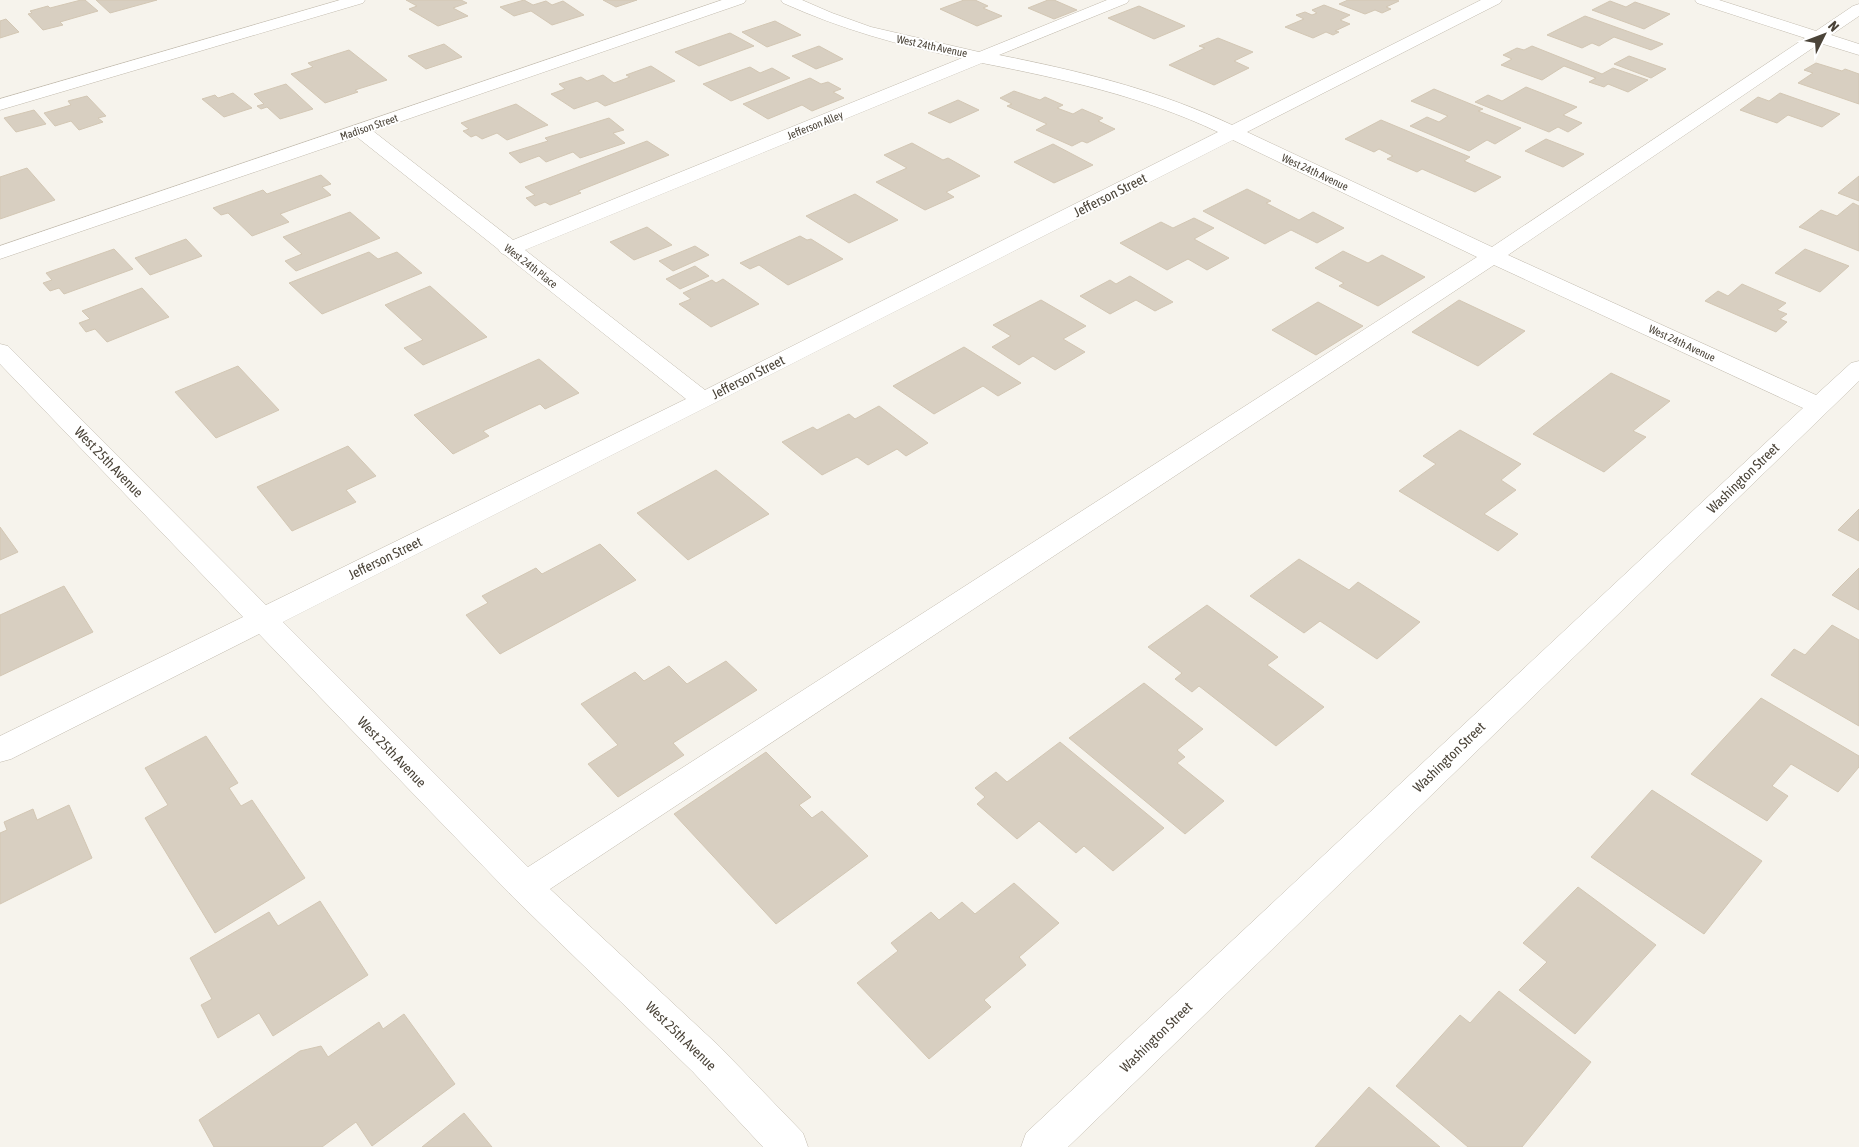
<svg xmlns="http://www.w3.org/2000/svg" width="1859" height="1147" viewBox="0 0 1859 1147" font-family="'Asap Condensed',sans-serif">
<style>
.building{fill:#d8cfc1;stroke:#d3c7b4}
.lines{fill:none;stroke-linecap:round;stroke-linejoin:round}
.minor-casing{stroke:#c2bbae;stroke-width:1}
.minor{fill:#fff;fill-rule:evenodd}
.labels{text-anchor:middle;stroke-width:4;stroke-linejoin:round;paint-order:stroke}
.far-street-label{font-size:11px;fill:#4b4439;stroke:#fff}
.street-label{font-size:14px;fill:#4b4439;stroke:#fff}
</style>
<rect width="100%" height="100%" fill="#f6f3ec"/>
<!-- building -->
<path class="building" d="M81,0H85L98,11L60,22L63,25L43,30L28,14L32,13L30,11L48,6L50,8Z
M96,0H157L110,13Z
M406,0H461L467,3L453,8L468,16L438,26L409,9L417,6Z
M524,0L533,5L546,1L552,5L563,1L584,15L552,25L531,11L514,16L500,7Z
M603,0H637L616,7Z
M964,0H975L988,6L983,8L1002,16L977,26L940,9Z
M1048,0H1054L1077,10L1054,19L1028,8Z
M1348,0H1397L1399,1L1386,7L1391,9L1382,13L1375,10L1365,14L1339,4Z
M1610,1L1626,7L1635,2L1670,14L1644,29L1592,10Z
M1324,5L1350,15L1340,20L1350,24L1335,31L1339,32L1333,35L1326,32L1313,38L1285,27L1304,19L1296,15L1305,12L1312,15L1317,13L1312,10Z
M1139,6L1185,26L1154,39L1108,18Z
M1585,16L1663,44L1651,50L1614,37L1599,46L1592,43L1582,48L1547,35Z
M6,19L19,32L0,38V21Z
M775,21L801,35L767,47L742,32Z
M730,33L754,46L699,66L675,52Z
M1218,38L1253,52L1234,61L1249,68L1214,85L1169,65L1205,48L1199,46Z
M444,44L462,57L426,69L408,56Z
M819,46L843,59L816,69L792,56Z
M1532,46L1602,74L1613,68L1648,80L1628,92L1608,84L1604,87L1589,82L1596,78L1564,66L1542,80L1501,65L1512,59L1503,55L1517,48L1524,50Z
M349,50L387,80L355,90L358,92L325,103L291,74L313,67L308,63Z
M1629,56L1666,69L1651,78L1614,64Z
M1816,63L1842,71L1845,69L1859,74V104L1798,83L1813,73L1804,70Z
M651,66L675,81L605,106L597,101L574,109L551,94L565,89L559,84L581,77L587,81L603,75L614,83L630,77L626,75Z
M750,67L760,73L772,68L790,78L731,101L703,84Z
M810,78L821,84L828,82L841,89L833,92L844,98L812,111L802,105L768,119L743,104Z
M286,84L313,109L280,119L267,107L261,109L257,106L264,104L254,94Z
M1526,87L1577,107L1563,115L1582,123L1568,132L1558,127L1549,132L1475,102L1488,95L1502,101Z
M1434,89L1483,109L1478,111L1521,128L1495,144L1487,140L1469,151L1410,126L1427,117L1439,122L1448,116L1411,101Z
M1014,91L1040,100L1045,97L1063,105L1057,108L1073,114L1082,109L1103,118L1098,121L1115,129L1087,143L1082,141L1072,146L1036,130L1047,124L1007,106L1012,104L1000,98Z
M233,93L252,108L224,117L202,99L215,95L218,98Z
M1780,93L1840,114L1822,127L1788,115L1777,123L1740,110L1758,97L1769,101Z
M87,96L106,116L98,118L103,122L79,130L71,121L55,126L44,113L71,105L68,101Z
M958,100L979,110L950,123L928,113Z
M516,104L548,125L507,140L497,133L482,139L476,135L471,137L463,131L469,129L461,123Z
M34,110L46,124L16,132L4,118Z
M609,118L624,130L613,133L625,143L580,158L573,152L546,162L539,156L520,163L509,153L548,141L545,138Z
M1381,120L1470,157L1464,161L1501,177L1475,192L1422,169L1417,172L1387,159L1393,156L1379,149L1374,152L1345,139Z
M1546,139L1584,154L1563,167L1525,151Z
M647,141L669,155L578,191L581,193L550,205L545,202L535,206L526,198L535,195L525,187Z
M912,143L943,160L948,158L980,176L946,192L954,197L925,210L876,182L907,168L884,155Z
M1053,144L1093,165L1054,183L1014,162Z
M27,168L55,200L0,219V177Z
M321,175L331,184L322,187L331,195L280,214L289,222L252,236L228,213L221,215L213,208L263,190L267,194Z
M1859,176V201L1838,193Z
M1247,189L1271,201L1266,203L1299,220L1313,212L1344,228L1317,243L1291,230L1265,244L1203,211Z
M855,194L898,220L849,243L806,216Z
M1853,203L1859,206V251L1799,227L1821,210L1837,216Z
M350,212L380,238L296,271L285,261L302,254L283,237Z
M1194,218L1214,228L1194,239L1229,258L1207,270L1188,259L1167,270L1120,243L1161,222L1173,228Z
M647,227L672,245L634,260L610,242Z
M800,236L807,240L811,239L843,259L788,285L759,265L750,269L740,263Z
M186,239L202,256L150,275L135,258Z
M695,246L709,255L673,271L659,261Z
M114,249L133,269L64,294L59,288L50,291L43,283L52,280L46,273Z
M1805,249L1849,266L1820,292L1775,273Z
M1343,251L1368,263L1382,255L1425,277L1378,306L1339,286L1344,283L1315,268Z
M369,252L378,259L397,252L422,273L322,314L289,283Z
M695,266L709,276L680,289L666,279Z
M1130,276L1173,302L1155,311L1136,300L1110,314L1080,296L1110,280L1116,284Z
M723,279L759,304L711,327L679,304L691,299L683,293L712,280L716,283Z
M1742,284L1786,303L1777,310L1787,314L1780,319L1787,322L1776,332L1705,301L1718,291L1728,296Z
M430,286L487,337L423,365L404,348L423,340L385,305Z
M142,288L169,317L107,342L95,329L86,332L79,323L90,319L82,311Z
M1041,300L1086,326L1063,339L1085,352L1055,370L1033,356L1019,365L992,347L1011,336L993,325Z
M1459,300L1525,331L1478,366L1412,332Z
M1318,302L1363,326L1316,355L1272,330Z
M964,347L1021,383L998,396L983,386L934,414L893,386Z
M539,359L579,393L545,409L540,404L483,431L489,436L453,454L414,415Z
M238,366L279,410L216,438L175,392Z
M1611,373L1670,401L1633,431L1646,437L1604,472L1533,434Z
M879,406L928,443L906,456L897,449L868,465L857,457L822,475L782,442L813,427L817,430L849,414L855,419Z
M1460,430L1521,464L1501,480L1516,490L1484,514L1518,534L1498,551L1399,491L1436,464L1423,456Z
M348,446L376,476L346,490L356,502L292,531L257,487Z
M716,470L769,514L688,560L637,513Z
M1859,509V541L1838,530Z
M0,527L18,552L0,560Z
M600,544L636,580L500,654L466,615L488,603L482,596L536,568L542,574Z
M1299,559L1349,590L1358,582L1420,622L1377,659L1320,621L1304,633L1250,596Z
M1859,568V610L1832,595Z
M64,586L93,632L0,676V615Z
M1207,605L1278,657L1267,665L1324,707L1276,746L1199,686L1192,692L1175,679L1182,673L1148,647Z
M1832,625L1859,640V726L1771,675L1794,649L1805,655Z
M726,661L757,690L673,743L684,755L618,797L588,764L618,745L581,704L635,672L644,681L669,666L687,684Z
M1144,683L1203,729L1177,750L1185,757L1177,763L1224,801L1185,834L1069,738Z
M1761,698L1859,756V767L1838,792L1791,764L1772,786L1788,796L1767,821L1691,774Z
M206,736L238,783L229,788L241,806L252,800L305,878L215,933L145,818L168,805L145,768Z
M1060,742L1164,828L1113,871L1084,846L1076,853L1039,821L1017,839L977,804L985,797L975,788L996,772L1007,782Z
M766,752L811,797L799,805L812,818L822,811L868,856L776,924L674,814Z
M1652,790L1762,861L1704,934L1591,857Z
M69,805L92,858L0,904V833L7,830L4,822L33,809L37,820Z
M1014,883L1059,923L1019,957L1026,965L984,1000L991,1007L929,1059L857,983L898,951L891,943L931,912L939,920L962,902L975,914Z
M1578,887L1656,945L1575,1034L1519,990L1547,962L1523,943Z
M320,901L368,975L273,1036L259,1013L218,1038L201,1005L212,999L190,958L269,912L278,926Z
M1499,991L1591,1062L1522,1147H1468L1396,1086L1460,1015L1470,1023Z
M404,1014L455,1084L372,1146L356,1122L322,1147H214L199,1120L300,1051L321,1046L328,1057L379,1022L383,1029Z
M1369,1087L1440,1147H1315Z
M464,1113L492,1147H422Z"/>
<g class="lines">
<defs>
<path id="minor" d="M340,0H365L363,3L0,110V99Z
M722,0H746L744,3L373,131L513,240L962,58C900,46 841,29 783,3L781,0H802L832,13L871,27L979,52L1107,0H1129L1127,3L999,55C1080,71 1158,90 1232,125L1481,0H1502L1500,3L1247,132L1492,247L1805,38L1697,3L1695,0H1719L1816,31L1853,6L1859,4V16L1831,35L1859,44V55L1820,43L1508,255L1816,395L1851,363L1859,361V381L1068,1147H1021L1026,1133L1803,408L1494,265L550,889L719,1046L803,1133L808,1147H763L693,1072L513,897L259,634L11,759L0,762V736L243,617L0,364V344L8,346L266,605L686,399L505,255L501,253L498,249L357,137L0,259V246ZM982,63C1063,79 1142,96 1218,132L705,390L525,250ZM1233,140L1477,257L528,867L283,622Z"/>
</defs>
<!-- minor casing -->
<use href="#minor" class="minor-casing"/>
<!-- minor -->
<use href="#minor" class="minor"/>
</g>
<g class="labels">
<!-- far-street labels -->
<g class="far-street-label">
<text transform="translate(932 46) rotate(12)" y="4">West 24th Avenue</text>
<text transform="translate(815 125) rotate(-22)" y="4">Jefferson Alley</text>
<text transform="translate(369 127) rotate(-19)" y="4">Madison Street</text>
<text transform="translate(1315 172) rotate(25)" y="4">West 24th Avenue</text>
<text transform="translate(531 266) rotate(38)" y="4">West 24th Place</text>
<text transform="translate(1682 343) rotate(25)" y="4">West 24th Avenue</text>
</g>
<!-- street labels -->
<g class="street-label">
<text transform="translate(1110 195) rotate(-27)" y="5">Jefferson Street</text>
<text transform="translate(748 377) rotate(-27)" y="5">Jefferson Street</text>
<text transform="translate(109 462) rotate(46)" y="5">West 25th Avenue</text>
<text transform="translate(1743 478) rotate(-44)" y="5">Washington Street</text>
<text transform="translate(385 558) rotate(-26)" y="5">Jefferson Street</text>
<text transform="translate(392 752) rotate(46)" y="5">West 25th Avenue</text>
<text transform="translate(1449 757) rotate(-44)" y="5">Washington Street</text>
<text transform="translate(681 1036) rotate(44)" y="5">West 25th Avenue</text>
<text transform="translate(1156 1037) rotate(-44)" y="5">Washington Street</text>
</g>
</g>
<!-- north arrow -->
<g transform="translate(1824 35) rotate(48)" stroke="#ffffff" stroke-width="4" paint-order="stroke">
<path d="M0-4L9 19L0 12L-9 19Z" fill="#4b4439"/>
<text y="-8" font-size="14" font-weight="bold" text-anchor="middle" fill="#4b4439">N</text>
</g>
</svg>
